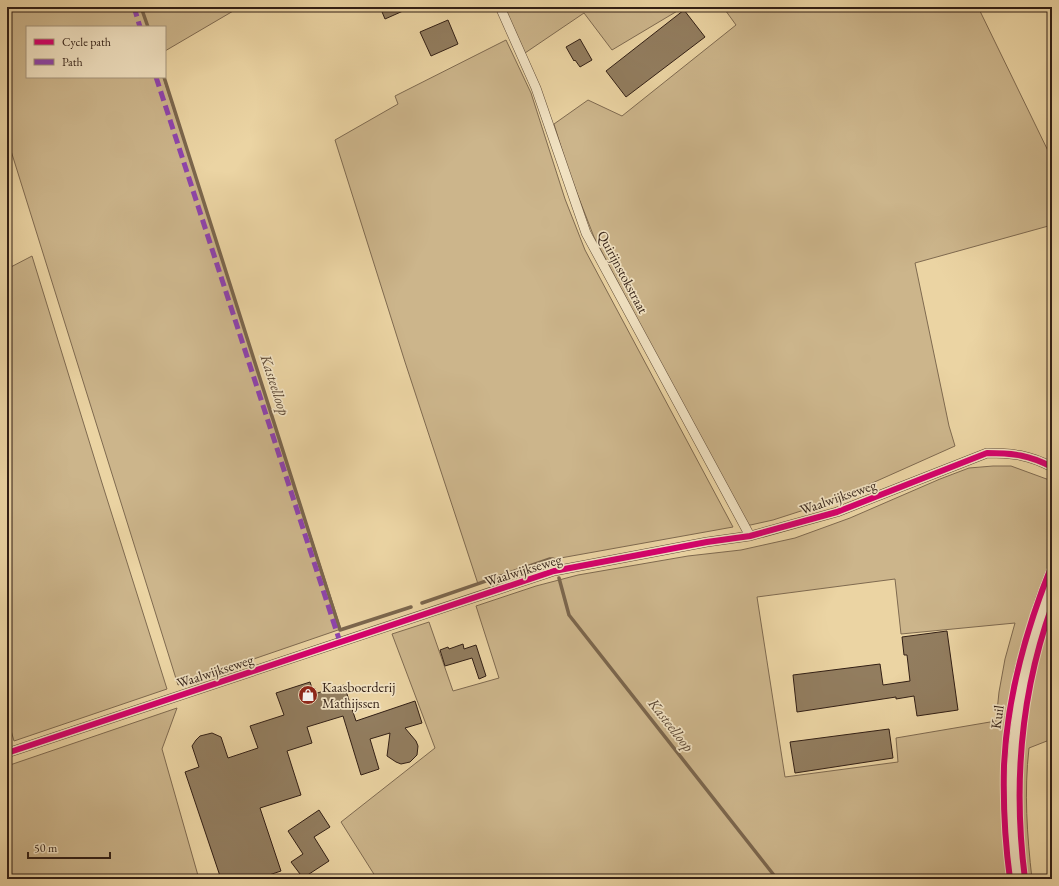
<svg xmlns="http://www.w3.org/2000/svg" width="1059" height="886" viewBox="0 0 1059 886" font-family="'EB Garamond',serif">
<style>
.green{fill:#ccb58b;stroke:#7f6a50;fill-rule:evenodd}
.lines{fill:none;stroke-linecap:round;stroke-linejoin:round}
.stream{stroke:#7b664d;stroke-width:3.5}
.building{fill:#927d5f;stroke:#321f15}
.minor-casing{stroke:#604c38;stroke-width:10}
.tertiary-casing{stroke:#604c38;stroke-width:12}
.minor{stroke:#f2e3c3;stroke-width:9}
.tertiary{stroke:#f2e3c3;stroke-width:11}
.quiet{stroke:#8e44ad;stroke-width:5;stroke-dasharray:10 5;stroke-linecap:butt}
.cycleway-casing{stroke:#f2e3c3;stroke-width:8}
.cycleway{stroke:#d6006c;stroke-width:6}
.labels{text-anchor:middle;stroke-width:3.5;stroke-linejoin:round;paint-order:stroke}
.street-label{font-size:14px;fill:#321f15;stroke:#f2e3c3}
.poi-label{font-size:14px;fill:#321f15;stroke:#f2e3c3;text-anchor:start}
.water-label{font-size:15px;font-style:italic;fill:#5d4936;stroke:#f2e3c3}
</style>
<rect width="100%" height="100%" fill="#ebd4a3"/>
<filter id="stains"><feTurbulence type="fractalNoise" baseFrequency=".005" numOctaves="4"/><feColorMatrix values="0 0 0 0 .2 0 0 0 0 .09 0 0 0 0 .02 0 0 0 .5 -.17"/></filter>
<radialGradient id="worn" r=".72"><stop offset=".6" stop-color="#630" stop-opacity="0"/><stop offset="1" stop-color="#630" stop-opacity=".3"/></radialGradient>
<!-- green -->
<path class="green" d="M7,7H240L165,51V27H27V77H163C223,261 281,445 341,629L178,685L7,138Z
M504,7H684L612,50L584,13L525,53Z
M723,7H978L1052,159V225L915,263L949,426L955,446L832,501L773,520L746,526L594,237L568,170L554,124L588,100L622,116L736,25Z
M506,40L531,93L565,199L585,250L733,527L555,559L541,562L478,584L405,362L335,140L398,104L395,96Z
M32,256L102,483L167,689L14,741L7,716V269Z
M993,466H1011L1052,481V555L1036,597L1022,642L1014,672V680C1010,698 1007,716 1004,734C998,782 1001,832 1008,879H377L341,822L435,748L392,634L429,622L453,691L499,678L476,606L536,586L578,575L688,556L741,550L795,538L850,518L940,479L969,468ZM895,579L901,634L1015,623L1005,659L999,692L996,721L896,738L898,762L785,777L757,597Z
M1052,596V739L1029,748C1024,792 1027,835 1032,879H1023L1019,847L1016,761L1031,667Z
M177,708L162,749L199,879H7V766Z"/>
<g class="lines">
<!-- stream -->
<path class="stream" d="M141,7L148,27
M164,77L340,630L411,607
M559,578L569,615L777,879
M422,603L550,559H553L554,560"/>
</g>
<!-- building -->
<path class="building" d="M380,7H412L385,19Z
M684,10L705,37L626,97L606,71Z
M448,20L458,44L431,56L420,32Z
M580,39L592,60L580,67L575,60L574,61L566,47Z
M947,631L958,710L917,716L914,696L896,699V697L797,712L793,675L880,664L883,685L910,681L907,655H904L902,637Z
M463,644L464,649L476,645L486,676L479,679L472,658L445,666L440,650L448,647L449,649Z
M310,682L314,694L344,685L356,721L415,701L422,723L405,728L416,741L418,746L417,755L410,762L401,764L396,762L387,756L390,733L370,739L379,769L361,775L343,716L307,727L312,743L287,751L301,795L260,808L281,871L257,879H221L185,772L199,767L192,746L196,740L200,736L212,733L221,737L228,758L258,748L250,726L284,715L276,693Z
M889,729L893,758L795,773L790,742Z
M319,810L330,827L314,837L329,861L303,878L291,862L303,854L288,831Z"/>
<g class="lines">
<defs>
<path id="minor" d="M500,7L536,88L586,233L750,536
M7,753L554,571L707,542L750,536L837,512L987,453C1013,453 1029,455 1052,467"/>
<path id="tertiary" d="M1017,879C1008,796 1011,727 1032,646C1037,625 1043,603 1052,583"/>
</defs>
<!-- minor casing -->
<use href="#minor" class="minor-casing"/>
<!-- tertiary casing -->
<use href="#tertiary" class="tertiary-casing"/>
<!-- minor -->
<use href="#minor" class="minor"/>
<!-- tertiary -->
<use href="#tertiary" class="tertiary"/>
<!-- quiet -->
<path class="quiet" d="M134,7L140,27
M156,77L340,642"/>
<defs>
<path id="cycleway" d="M7,753L554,571L707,542L750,536L837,512L987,453C1013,453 1029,455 1052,467
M1010,879C1005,842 1003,804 1004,766C1007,697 1026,629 1052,565
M1025,879C1013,785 1020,695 1052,606"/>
</defs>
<!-- cycleway casing -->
<use href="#cycleway" class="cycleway-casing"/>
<!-- cycleway -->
<use href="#cycleway" class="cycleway"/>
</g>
<!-- icons -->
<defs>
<symbol id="shop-disc" viewBox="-11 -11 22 22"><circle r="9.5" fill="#8f2418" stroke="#f2e3c3"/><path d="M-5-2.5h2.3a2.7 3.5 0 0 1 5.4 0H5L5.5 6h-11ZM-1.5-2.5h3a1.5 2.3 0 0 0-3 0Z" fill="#fff"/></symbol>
</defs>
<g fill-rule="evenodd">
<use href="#shop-disc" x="297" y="684" width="22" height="22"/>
</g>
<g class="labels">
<!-- street labels -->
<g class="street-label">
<text transform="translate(623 272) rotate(62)" y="5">Quirijnstokstraat</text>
<text transform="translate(838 497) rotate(-19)" y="5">Waalwijkseweg</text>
<text transform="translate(523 570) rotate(-17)" y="5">Waalwijkseweg</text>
<text transform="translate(215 671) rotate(-18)" y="5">Waalwijkseweg</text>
<text transform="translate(997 717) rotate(-82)" y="5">Kuil</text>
</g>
<!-- poi labels -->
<g class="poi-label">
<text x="322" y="692">Kaasboerderij<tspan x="322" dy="16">Mathijssen</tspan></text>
</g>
<!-- water labels -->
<g class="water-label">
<text transform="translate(275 385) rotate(72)" y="5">Kasteelloop</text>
<text transform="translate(671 725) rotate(52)" y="5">Kasteelloop</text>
</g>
</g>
<!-- margin -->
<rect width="1059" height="886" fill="none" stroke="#ebd4a3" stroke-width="24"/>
<rect x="8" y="8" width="1043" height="870" fill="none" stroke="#321f15" stroke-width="2"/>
<rect x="12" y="12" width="1035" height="862" fill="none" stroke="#321f15"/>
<!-- legend -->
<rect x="26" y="26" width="140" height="52" fill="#f2e3c3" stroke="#a5957d"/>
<rect x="34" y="39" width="20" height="6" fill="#d6006c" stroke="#a5957d"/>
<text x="62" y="46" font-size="12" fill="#321f15">Cycle path</text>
<rect x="34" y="59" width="20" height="6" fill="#8e44ad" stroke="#a5957d"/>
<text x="62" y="66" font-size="12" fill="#321f15">Path</text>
<!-- scale -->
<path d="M28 852v6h82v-6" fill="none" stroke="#321f15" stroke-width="2"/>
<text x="34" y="852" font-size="12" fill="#321f15" stroke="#f2e3c3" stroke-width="3" paint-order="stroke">50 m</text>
<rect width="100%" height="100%" filter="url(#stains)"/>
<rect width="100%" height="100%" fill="url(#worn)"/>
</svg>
